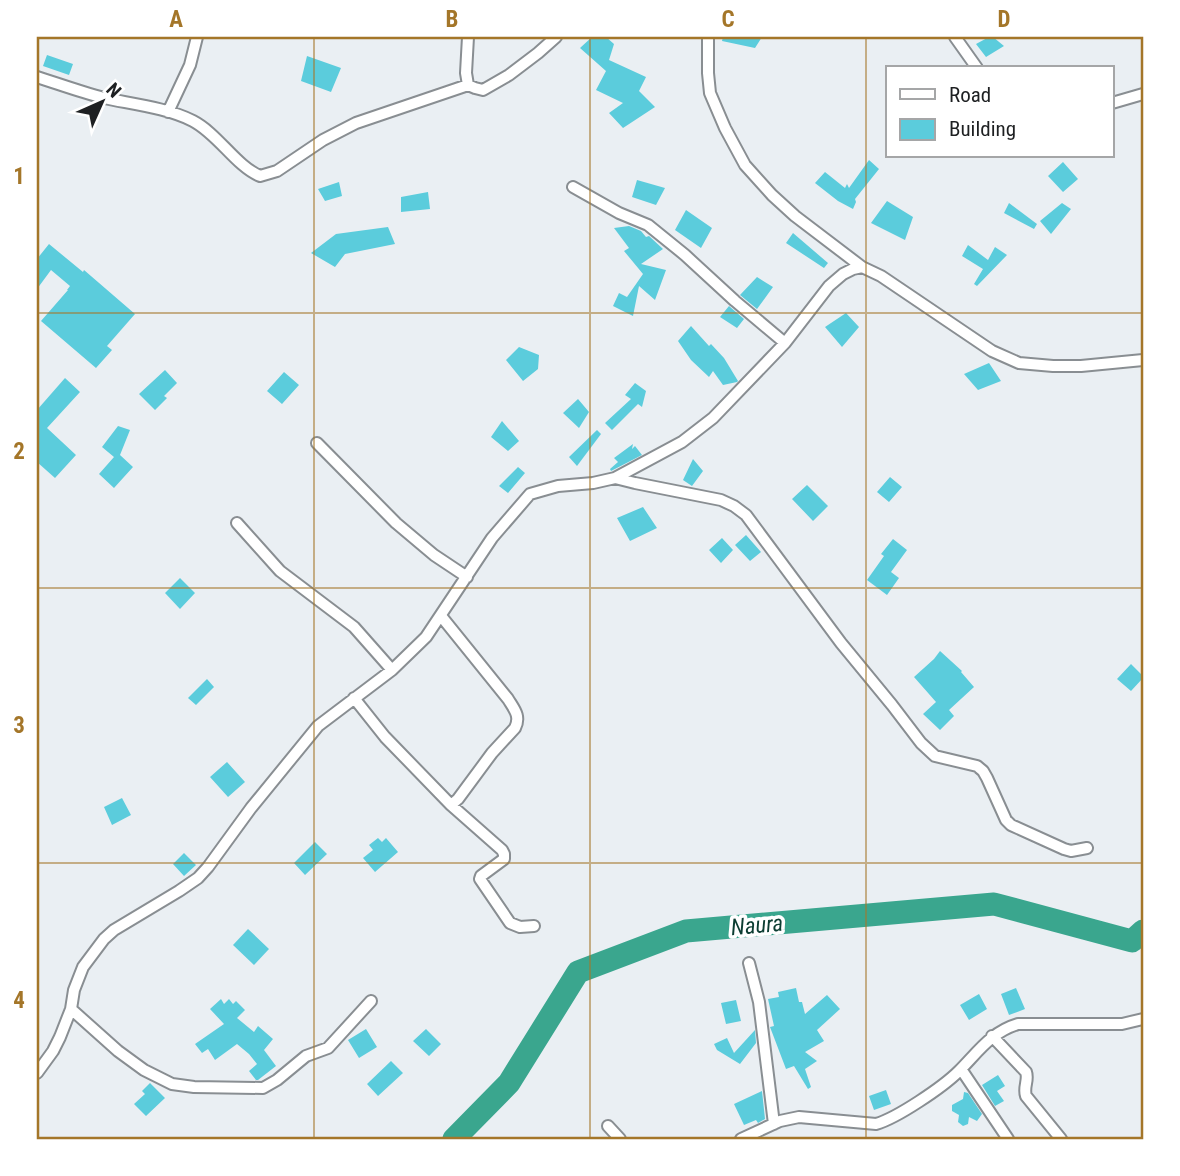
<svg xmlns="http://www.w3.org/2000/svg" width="1180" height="1176" viewBox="0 0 1180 1176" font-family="'Roboto Condensed',sans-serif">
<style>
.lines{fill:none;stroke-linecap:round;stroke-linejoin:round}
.river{stroke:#3aa68e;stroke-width:23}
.building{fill:#5bccdc}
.minor-casing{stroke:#898e92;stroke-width:14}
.minor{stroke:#fff;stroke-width:10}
.grid{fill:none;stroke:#a47629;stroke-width:2;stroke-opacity:0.55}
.labels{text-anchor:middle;stroke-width:7;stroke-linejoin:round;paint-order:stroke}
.water-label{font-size:23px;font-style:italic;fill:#0c3d32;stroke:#fff}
.neatline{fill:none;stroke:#a47629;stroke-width:2.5}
.grid-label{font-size:23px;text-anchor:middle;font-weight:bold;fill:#a47629}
</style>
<rect width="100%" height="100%" fill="#eaeff3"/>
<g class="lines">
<!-- river -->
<path class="river" d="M454,1139L509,1083L578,972L686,931L994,904L1132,941L1143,931"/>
</g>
<!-- building -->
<path class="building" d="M592,37H606L614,44L609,60L646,77L639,91L655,107L623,128L609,113L623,103L596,90L606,71L580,48Z
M723,37H762L755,48L722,41Z
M989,37H993L1004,46L986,57L976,44Z
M47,55L73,64L69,75L43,66Z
M307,56L341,68L331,92L301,81Z
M869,160L879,169L855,199L856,202L853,209L838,201L815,183L825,172L845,188L847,184L849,188Z
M1063,162L1078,179L1063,192L1048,176Z
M637,180L665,188L656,205L632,197Z
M339,182L342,196L325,201L318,189Z
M428,192L430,209L401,212V197Z
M887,201L913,217L905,240L871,223Z
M1009,203L1037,224L1034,229L1004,213Z
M1062,203L1071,209L1051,234L1040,221Z
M686,210L712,228L701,248L675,230Z
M629,226L641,231L646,237L649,236L663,249L641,264L666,270L655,300L639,286L633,316L613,306L619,293L627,297L643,274L624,251L629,248L614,228Z
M388,227L395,244L345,254L335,267L311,253L336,234Z
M793,233L828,263L824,268L786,243Z
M49,244L83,272L84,270L135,314L107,346L112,350L96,368L41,321L68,290H67L70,286L51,270L37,289V259Z
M968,245L988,260L995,247L1007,255L977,286L974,284L983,269L962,256Z
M757,277L773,287L757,309L740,295Z
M729,306L744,319L737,328L720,317Z
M846,313L859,327L842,347L825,327Z
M691,326L709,346L711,344L724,358L738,381L737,382L723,385L713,371L709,377L691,360L678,341Z
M519,347L539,355L538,369L523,381L506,360Z
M989,363L1001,381L978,390L964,374Z
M165,370L177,383L164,396L167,398L155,410L139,394Z
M284,372L299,385L282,404L267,391Z
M65,378L80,392L47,428L76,455L55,478L37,462V410Z
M635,383L646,391L642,407L638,404L612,430L605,423L631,399L625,395Z
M578,399L589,412L579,428L563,413Z
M502,421L519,441L508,451L491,437Z
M118,426L130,430L120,455L133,467L114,488L99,474L114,457L102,447Z
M597,430L601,434L577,466L569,457Z
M633,444L632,449L635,446L642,455L611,471L610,469L618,462L614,458Z
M693,459L703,471L692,486L683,480Z
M518,467L525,473L508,493L499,486Z
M890,477L902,487L889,502L877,492Z
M807,485L828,506L813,521L792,499Z
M643,507L657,528L630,541L617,518Z
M746,535L761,552L750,561L735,545Z
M722,538L733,550L721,563L709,550Z
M893,539L907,550L891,572L899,578L887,595L867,580L884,556L881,554Z
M180,578L195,593L180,609L165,593Z
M940,651L962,671L961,672L974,687L949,710L954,716L940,730L923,714L936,702L914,677L934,659Z
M1131,664L1143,676V678L1131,691L1117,679Z
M207,679L214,687L196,705L188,698Z
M227,762L245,782L228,797L210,777Z
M122,798L131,815L112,825L104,807Z
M378,838L382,842L386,838L398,852L375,872L363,858L373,850L369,845Z
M315,842L327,854L305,875L294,863Z
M184,853L196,865L184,876L173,864Z
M248,929L269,949L254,965L233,945Z
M796,988L799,1002H802L805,1014L827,995L840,1009L817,1030L824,1041L805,1052L817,1061L805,1069L811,1087L808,1089L794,1066L786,1069L770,1027L774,1026L768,999L779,997L778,992Z
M1016,988L1025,1009L1009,1015L1001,994Z
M979,994L987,1009L969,1020L960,1005Z
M221,999L224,1004L229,999L233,1004L236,1001L245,1010L237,1018L254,1032L258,1026L273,1039L264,1050L276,1066L258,1080H256L249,1071L257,1064L249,1054L237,1044L215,1060L208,1049L202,1053L195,1044L224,1024L210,1009Z
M736,1000L741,1021L726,1024L721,1003Z
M366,1029L377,1047L359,1058L348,1040Z
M426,1029L441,1044L429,1056L413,1041Z
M755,1030L756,1043L740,1064L717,1050L714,1044L727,1038L734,1053Z
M391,1061L403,1073L378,1096L367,1084Z
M998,1075L1005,1086L997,1091L1004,1101L995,1106L982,1085Z
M150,1083L165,1098L146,1116L134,1104L145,1094L142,1091Z
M886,1090L891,1104L874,1110L869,1096Z
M762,1091L765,1119L758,1123L756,1120L744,1125L734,1104Z
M964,1092L968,1093L982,1114L977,1121L969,1117L968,1124L963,1126L958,1122L959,1115L952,1111V1105L963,1099Z"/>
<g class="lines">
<defs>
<path id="minor" d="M468,37L466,73L468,85
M708,37V73L710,93L725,128L745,165L772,195L795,216L862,267
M955,37L977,68
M37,77C59,84 81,92 104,98C132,104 168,108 193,121C218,134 236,166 260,176L277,171L323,140L356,123L468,85L475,88L483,90L509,75L538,53L556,37
M1112,103L1143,94
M168,112L190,65L197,37
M573,187L619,213L648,225L685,255L735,301L785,343
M317,443L396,523L434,555L467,577
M615,478L635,483L721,500L734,506L746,515L841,643L892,705L921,743L935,756L977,766L983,771L987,778L1006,820L1011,825L1064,849L1071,851L1087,848
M237,523L280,571L354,627L392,670
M441,616L508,699C514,709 521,716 515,728L492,753L458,799L451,805
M354,698L385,737L451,805L502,850L504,854V859L481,876L480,879L510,923L520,927L534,926
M749,963L759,1002L774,1124
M71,1009L118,1051L144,1070L172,1084L194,1087L263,1088L277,1080L306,1056L328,1048L371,1001
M992,1036L1026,1072C1029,1080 1023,1087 1026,1096L1061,1139
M961,1069L1008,1139
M37,1073L53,1051L60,1037L71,1009L74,990L83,967L104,939L114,930L179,891L198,878L208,867L251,808L318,726L392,670L426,637L492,538L530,494L558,486L593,483L615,478L682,442L713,418L785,343L829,286L843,274L853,269L862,267L881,276L992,351L1019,363L1053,366H1081L1143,360
M608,1126L620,1139
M741,1139L780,1121L799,1117L876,1124C897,1118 943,1087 959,1071C978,1052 991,1032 1018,1024H1122L1143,1019"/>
</defs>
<!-- minor casing -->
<use href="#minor" class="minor-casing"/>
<!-- minor -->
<use href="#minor" class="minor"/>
</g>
<!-- grid -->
<path class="grid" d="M314,37V1139M590,37V1139M866,37V1139M37,313H1143M37,588H1143M37,863H1143"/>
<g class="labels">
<!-- water labels -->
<g class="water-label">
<text transform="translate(757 925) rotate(-5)" y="8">Naura</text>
</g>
</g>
<!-- border -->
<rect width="1180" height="1176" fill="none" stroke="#ffffff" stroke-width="77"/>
<!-- legend -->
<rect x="886" y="66" width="228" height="91" fill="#ffffff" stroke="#a5a6a7" stroke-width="2"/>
<rect x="900" y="89" width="35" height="10" fill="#ffffff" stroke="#a5a6a7" stroke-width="2"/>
<text x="949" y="102" font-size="21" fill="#1e2022">Road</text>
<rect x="900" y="119" width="35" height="21" fill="#5bccdc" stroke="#a5a6a7" stroke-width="2"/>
<text x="949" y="136" font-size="21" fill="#1e2022">Building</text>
<!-- north arrow -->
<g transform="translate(102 102) rotate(45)" stroke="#ffffff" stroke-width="5" paint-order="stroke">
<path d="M0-5L12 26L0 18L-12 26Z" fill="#1e2022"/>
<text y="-10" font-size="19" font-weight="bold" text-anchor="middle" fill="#1e2022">N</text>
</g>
<rect x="38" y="38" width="1104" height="1100" class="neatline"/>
<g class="grid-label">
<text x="176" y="27">A</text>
<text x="452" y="27">B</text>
<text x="728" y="27">C</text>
<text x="1004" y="27">D</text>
<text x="19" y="184">1</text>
<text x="19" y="459">2</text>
<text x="19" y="733">3</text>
<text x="19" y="1008">4</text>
</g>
</svg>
